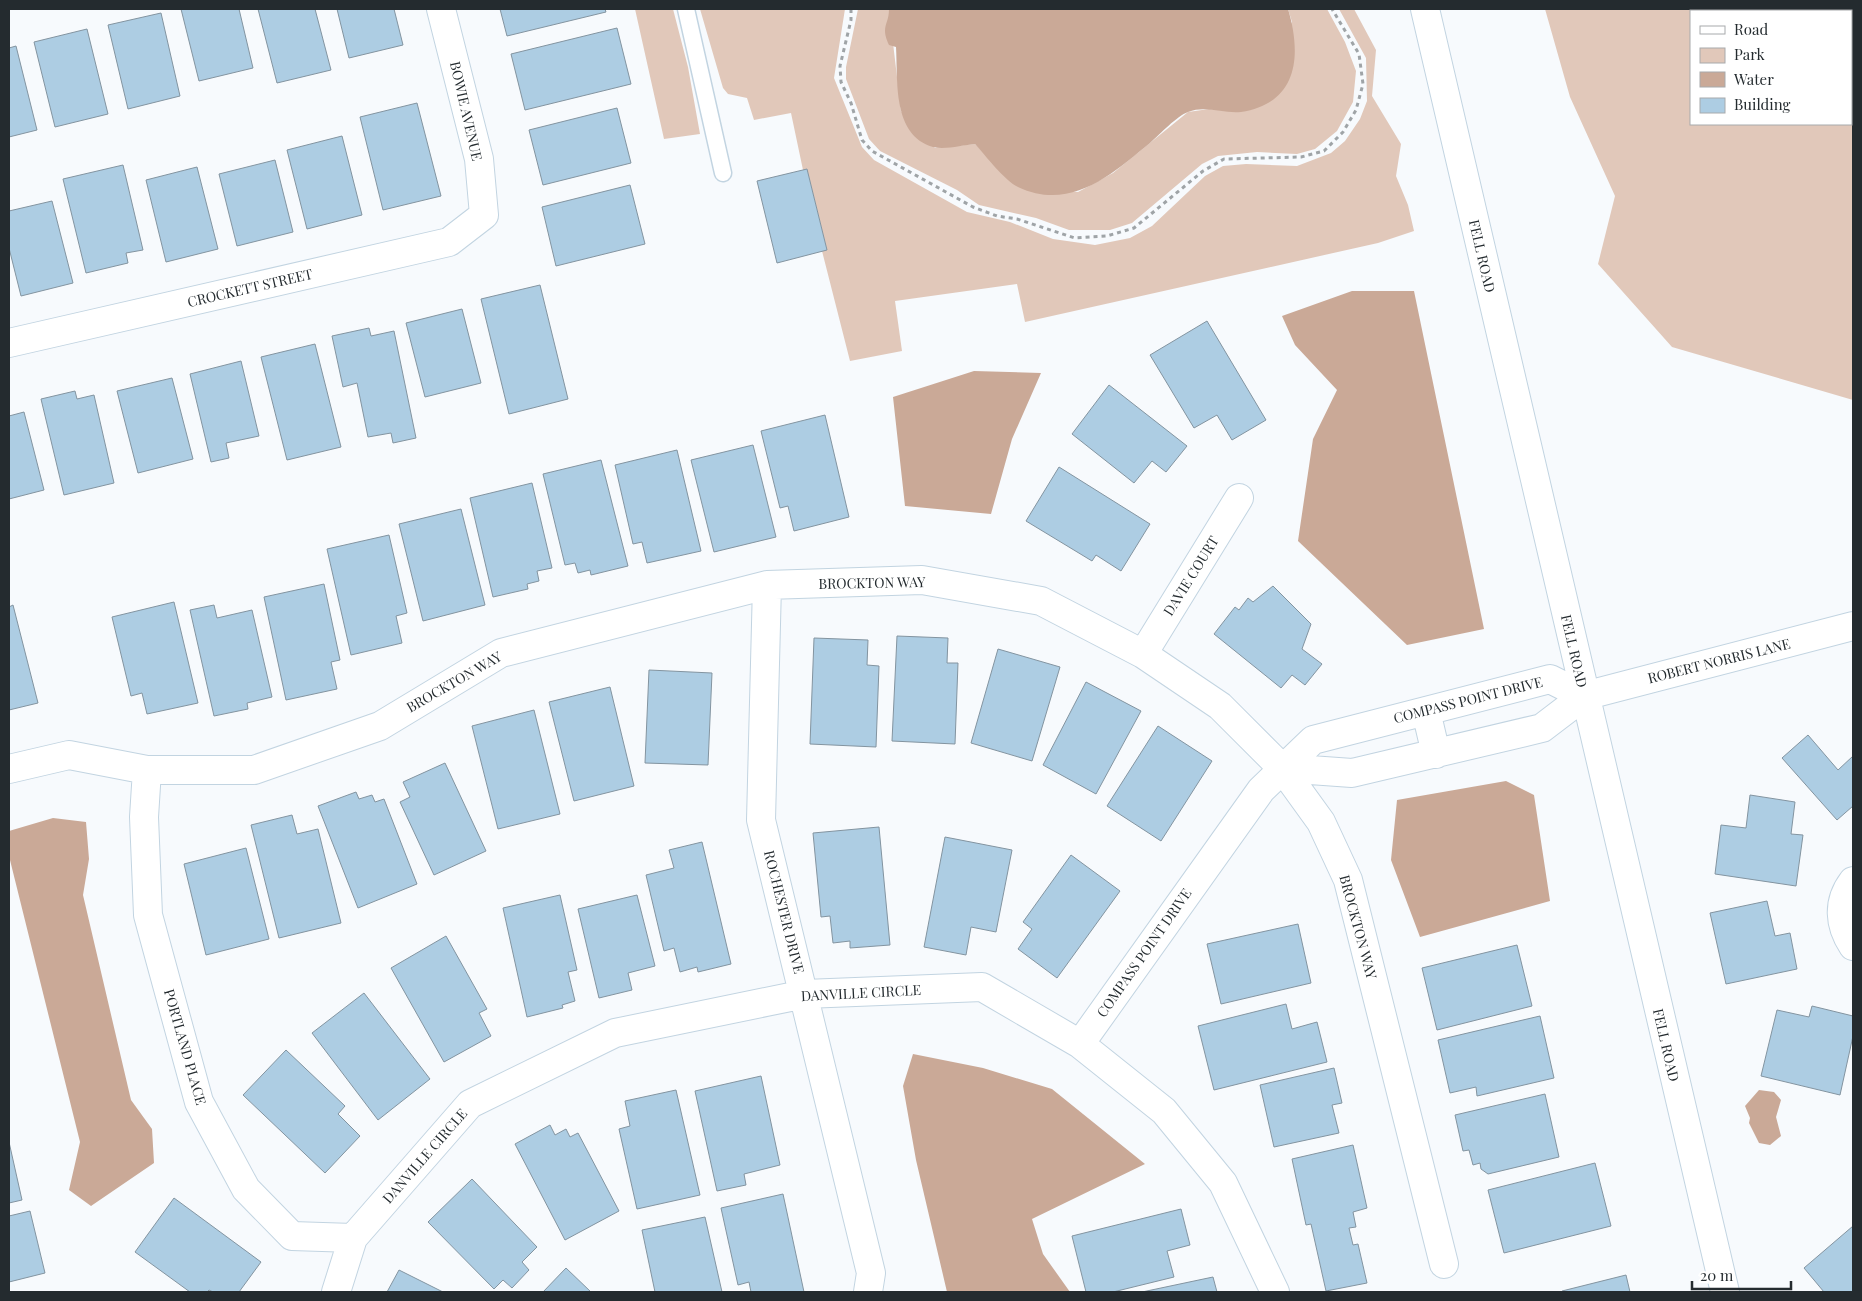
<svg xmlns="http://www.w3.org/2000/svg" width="1862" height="1301" viewBox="0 0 1862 1301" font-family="'Playfair Display',serif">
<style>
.green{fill:#e1c8ba;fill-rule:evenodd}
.water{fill:#caa997}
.building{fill:#adcde3;stroke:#8394a0}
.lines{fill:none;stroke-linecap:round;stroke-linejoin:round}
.lane-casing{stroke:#c2d4e1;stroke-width:19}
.street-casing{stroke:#c2d4e1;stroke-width:30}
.path{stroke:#9fa4a7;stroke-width:3;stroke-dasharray:4 4;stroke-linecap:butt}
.lane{stroke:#fff;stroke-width:16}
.street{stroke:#fff;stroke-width:28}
.labels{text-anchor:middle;stroke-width:4.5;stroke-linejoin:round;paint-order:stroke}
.street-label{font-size:14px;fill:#242b2f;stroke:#fff}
</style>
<rect width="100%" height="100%" fill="#f7fafd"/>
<!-- green -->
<path class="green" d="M635,9H673L688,67L700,134L664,139Z
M700,9H845L834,78L862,147L874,160L967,212L1010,222L1053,239L1095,245L1130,238L1152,226L1205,176L1223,166L1246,164L1297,166L1331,153L1345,141L1360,119L1367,101L1366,58L1339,9H1354L1376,50L1372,96L1401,144L1396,176L1408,205L1414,231L1378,243L1025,322L1017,284L895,301L902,351L850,361L822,251L827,250L807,169L803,170L791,113L754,120L747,98L728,94L723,88Z
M858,9H889L901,111L935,148L975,144L1017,186L1078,192L1113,173L1188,112L1209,109L1240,112L1292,22L1288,9H1327L1345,42L1356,71L1353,102L1337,131L1315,149L1297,154L1257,152L1218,156L1202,164L1132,223L1110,230H1069L1036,218L979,205L957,190L880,151L869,139L846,79V67Z
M1545,9H1853V400L1672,347L1598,264L1615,196L1570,97ZM1691,11H1851V124H1691Z"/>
<!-- water -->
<path class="water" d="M889,9H1288C1302,56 1298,103 1241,112C1224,114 1206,105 1188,112C1177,116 1160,134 1150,143C1112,174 1071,212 1018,187C1004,180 986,156 975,144C963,145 945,150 933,147C892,135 898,81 896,47L889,45C880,26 889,25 889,9Z
M1352,291H1414L1484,629L1407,645L1298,541L1313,439L1337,390L1295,345L1282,316Z
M974,371L1041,373L1012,439L991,514L905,506L893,397Z
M1506,781L1534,795L1550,901L1420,937L1391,860L1397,800Z
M53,818L86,822L89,859L83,895L131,1100L152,1129L154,1163L91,1206L69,1190L80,1142L9,856V831Z
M913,1054L983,1068L1052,1089L1145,1164L1032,1219L1043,1254L1070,1292H947L916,1160L903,1086Z
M1759,1090L1774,1092L1781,1100L1776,1117L1781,1136L1770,1145L1759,1143L1749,1123L1750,1118L1745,1106Z"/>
<!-- building -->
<path class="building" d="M181,9H239L253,68L199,81Z
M258,9H315L331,70L277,83Z
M337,9H394L403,45L349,58Z
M500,9H605L606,12L507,36Z
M161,13L180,96L128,109L108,25Z
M617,28L631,84L525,110L511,54Z
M87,29L108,114L55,127L34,42Z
M16,46L37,130L9,137V48Z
M417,103L441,196L383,210L360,117Z
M617,108L631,163L543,185L529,130Z
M342,136L362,215L307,229L287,150Z
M275,160L293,232L237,246L219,174Z
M123,165L143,250L126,253L128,263L86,273L63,179Z
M197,167L218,249L166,262L146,180Z
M807,169L827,250L777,263L757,181Z
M630,185L645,244L556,266L542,207Z
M52,201L73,283L21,296L9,248V211Z
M540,285L568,399L509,414L481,299Z
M462,309L481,383L425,397L406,323Z
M1207,321L1266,420L1232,440L1217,415L1194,428L1150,355Z
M369,328L371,336L394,331L416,438L393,443L391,433L368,437L357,383L343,387L332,336Z
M315,344L341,447L287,460L261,357Z
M241,361L259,436L226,443L229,458L211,462L190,374Z
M172,378L193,459L138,473L117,391Z
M1109,385L1187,446L1166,472L1152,461L1134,483L1072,434Z
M75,391L77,399L94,395L114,483L64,495L41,399Z
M24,412L44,490L9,499V416Z
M825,415L849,517L794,531L788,506L780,508L761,431Z
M753,445L776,537L714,552L691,460Z
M677,450L701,551L647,563L642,542L633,544L615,465Z
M601,460L628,566L591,575L590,570L578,573L575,563L565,565L543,474Z
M1059,467L1150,524L1121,571L1096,555L1092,561L1026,521Z
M532,483L552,568L537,571L539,581L527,584L528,589L493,597L470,498Z
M461,509L485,605L423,621L399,524Z
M389,535L407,613L396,616L402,643L351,655L327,549Z
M324,584L340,660L331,662L337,689L286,700L264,597Z
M1273,586L1311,624L1302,649L1322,664L1305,685L1292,675L1281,688L1214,634L1235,607L1239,610L1248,598L1253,602Z
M174,602L198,703L147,714L142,693L131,696L112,617Z
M13,605L38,703L9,710V607Z
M214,605L217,618L252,610L272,697L247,703L248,709L214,716L190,610Z
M897,636L948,638L947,663H958L955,744L892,741Z
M814,638L868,640L867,665L879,666L876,747L810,744Z
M998,649L1060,667L1032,761L971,743Z
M649,670L712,673L708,765L645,763Z
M1086,682L1141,711L1096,794L1043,765Z
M610,687L634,786L574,801L549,702Z
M534,710L560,814L498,829L472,726Z
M1158,726L1212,761L1161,841L1107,806Z
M1808,735L1838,770L1853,756V806L1837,820L1782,758Z
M445,763L486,851L434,875L400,802L410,797L403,782Z
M356,792L359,799L372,795L375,802L384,799L417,884L358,908L318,806Z
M1750,795L1795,802L1791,834L1803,835L1796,886L1715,874L1721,825L1746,828Z
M292,815L297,834L318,829L341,923L279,938L251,825Z
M879,827L890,945L850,948V941L833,943L830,916L821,917L813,833Z
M945,837L1012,850L996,932L971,927L966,955L924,947Z
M702,842L731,964L698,972L697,967L680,972L674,948L664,951L646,875L674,868L669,850Z
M246,848L269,939L206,955L184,864Z
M1071,855L1120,891L1057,978L1018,949L1032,929L1023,922Z
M560,895L577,970L568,972L575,1001L562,1005L563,1008L527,1017L503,908Z
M637,895L655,966L628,973L632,990L599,998L578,909Z
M1767,901L1775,936L1790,933L1797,969L1726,984L1710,913Z
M1298,924L1311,983L1221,1004L1207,944Z
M446,936L487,1009L479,1013L491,1036L444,1062L391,968Z
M1517,945L1532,1006L1437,1030L1422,968Z
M364,993L430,1079L378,1120L312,1033Z
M1286,1004L1292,1029L1317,1022L1327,1062L1214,1090L1198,1026Z
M1812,1006L1853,1016V1036L1840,1095L1761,1076L1777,1010L1809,1017Z
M1540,1016L1554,1078L1477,1096L1476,1087L1450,1093L1438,1040Z
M286,1050L345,1106L338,1114L360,1136L325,1173L243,1095Z
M1334,1068L1342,1103L1332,1105L1339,1133L1274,1147L1260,1085Z
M761,1076L780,1165L744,1174L746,1185L717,1191L695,1091Z
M676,1090L700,1195L637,1209L619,1129L630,1126L625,1101Z
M1545,1094L1559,1157L1488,1174L1481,1169L1480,1163L1473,1165L1469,1150L1463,1151L1455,1115Z
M550,1125L555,1135L566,1129L570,1137L578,1133L619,1211L565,1240L515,1144Z
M9,1142L22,1200L9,1203Z
M1353,1145L1367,1208L1353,1212L1356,1227L1349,1228L1353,1245L1358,1244L1367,1283L1326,1291L1311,1224L1306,1225L1292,1159Z
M1595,1163L1611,1226L1504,1253L1488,1190Z
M472,1179L537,1247L522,1262L529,1270L512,1288L503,1280L494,1289L428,1222Z
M783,1194L804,1292H751L749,1282L738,1285L721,1208Z
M174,1198L261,1262L239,1292H213L209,1290L207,1292H190L135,1252Z
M1181,1209L1190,1245L1167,1251L1174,1277L1113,1292H1086L1072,1236Z
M30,1211L45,1273L9,1282V1216Z
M705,1217L722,1292H655L642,1230Z
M1853,1226V1292H1824L1804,1268Z
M566,1268L591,1292H543Z
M399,1270L443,1292H387Z
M1626,1275L1630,1292H1562V1291Z
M1213,1277L1217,1292H1221H1142Z"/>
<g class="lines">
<defs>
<path id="lane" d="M686,9L723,173"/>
<path id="street" d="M1425,9L1725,1292
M9,343L449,242L484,215L479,159L441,9
M767,585L761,820L871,1273L868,1292
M1143,654L1239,498
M1426,711L1436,754
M1282,768L1352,773L1542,728L1584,696L1853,626
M9,769L69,755L147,770H254L380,726L501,653L767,585L922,580L1041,601L1143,654L1220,706L1282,768L1321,822L1348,880L1444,1264
M147,770L144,817L148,915L199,1102L246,1189L292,1236L353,1238
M1853,881C1837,902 1839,925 1853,946
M1080,1044L1261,790L1313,740L1550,679L1584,696
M336,1292L353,1238L470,1104L615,1033L805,994L982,987L1080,1044L1164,1111L1223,1183L1275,1292"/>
</defs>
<!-- lane casing -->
<use href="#lane" class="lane-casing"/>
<!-- street casing -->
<use href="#street" class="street-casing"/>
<!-- path -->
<path class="path" d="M851,9V20L840,66L841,82L851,103L862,140L872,151L973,207L997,216L1017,219L1075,238L1107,236L1134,228L1203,171L1224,159L1301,157L1324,151L1343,132L1356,110L1363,84L1359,54L1332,9"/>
<!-- lane -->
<use href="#lane" class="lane"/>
<!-- street -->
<use href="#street" class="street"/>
</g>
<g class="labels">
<!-- street labels -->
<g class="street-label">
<text transform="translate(466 111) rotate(77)" y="5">BOWIE AVENUE</text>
<text transform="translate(1482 256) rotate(77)" y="5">FELL ROAD</text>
<text transform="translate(250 288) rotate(-13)" y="5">CROCKETT STREET</text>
<text transform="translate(1191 576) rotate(-58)" y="5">DAVIE COURT</text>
<text transform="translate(872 583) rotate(-1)" y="5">BROCKTON WAY</text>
<text transform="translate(1574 651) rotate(77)" y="5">FELL ROAD</text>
<text transform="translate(1719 661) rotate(-14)" y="5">ROBERT NORRIS LANE</text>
<text transform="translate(454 682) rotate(-30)" y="5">BROCKTON WAY</text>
<text transform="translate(1468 700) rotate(-14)" y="5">COMPASS POINT DRIVE</text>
<text transform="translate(784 912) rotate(76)" y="5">ROCHESTER DRIVE</text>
<text transform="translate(1358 927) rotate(75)" y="5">BROCKTON WAY</text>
<text transform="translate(1144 953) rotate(-55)" y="5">COMPASS POINT DRIVE</text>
<text transform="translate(861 993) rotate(-3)" y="5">DANVILLE CIRCLE</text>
<text transform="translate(1666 1045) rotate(77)" y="5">FELL ROAD</text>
<text transform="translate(185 1047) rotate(74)" y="5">PORTLAND PLACE</text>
<text transform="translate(425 1156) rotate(-49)" y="5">DANVILLE CIRCLE</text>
</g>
</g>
<!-- border -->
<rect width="1862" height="1301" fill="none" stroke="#242b2f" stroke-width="20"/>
<!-- legend -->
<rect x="1690" y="10" width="162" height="115" fill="#ffffff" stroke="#a7aaac"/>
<rect x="1700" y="26" width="25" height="8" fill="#ffffff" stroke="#a7aaac"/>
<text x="1734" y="35" font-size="15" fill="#242b2f">Road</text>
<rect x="1700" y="48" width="25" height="15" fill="#e1c8ba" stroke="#a7aaac"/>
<text x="1734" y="60" font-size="15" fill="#242b2f">Park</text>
<rect x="1700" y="72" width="25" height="15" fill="#caa997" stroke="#a7aaac"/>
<text x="1734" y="85" font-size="15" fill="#242b2f">Water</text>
<rect x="1700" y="98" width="25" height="15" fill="#adcde3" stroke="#a7aaac"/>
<text x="1734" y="110" font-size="15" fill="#242b2f">Building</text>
<!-- scale -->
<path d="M1692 1281v8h99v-8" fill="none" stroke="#242b2f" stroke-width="2.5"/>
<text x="1700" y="1281" font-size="15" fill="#242b2f" stroke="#ffffff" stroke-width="4" paint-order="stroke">20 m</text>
</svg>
